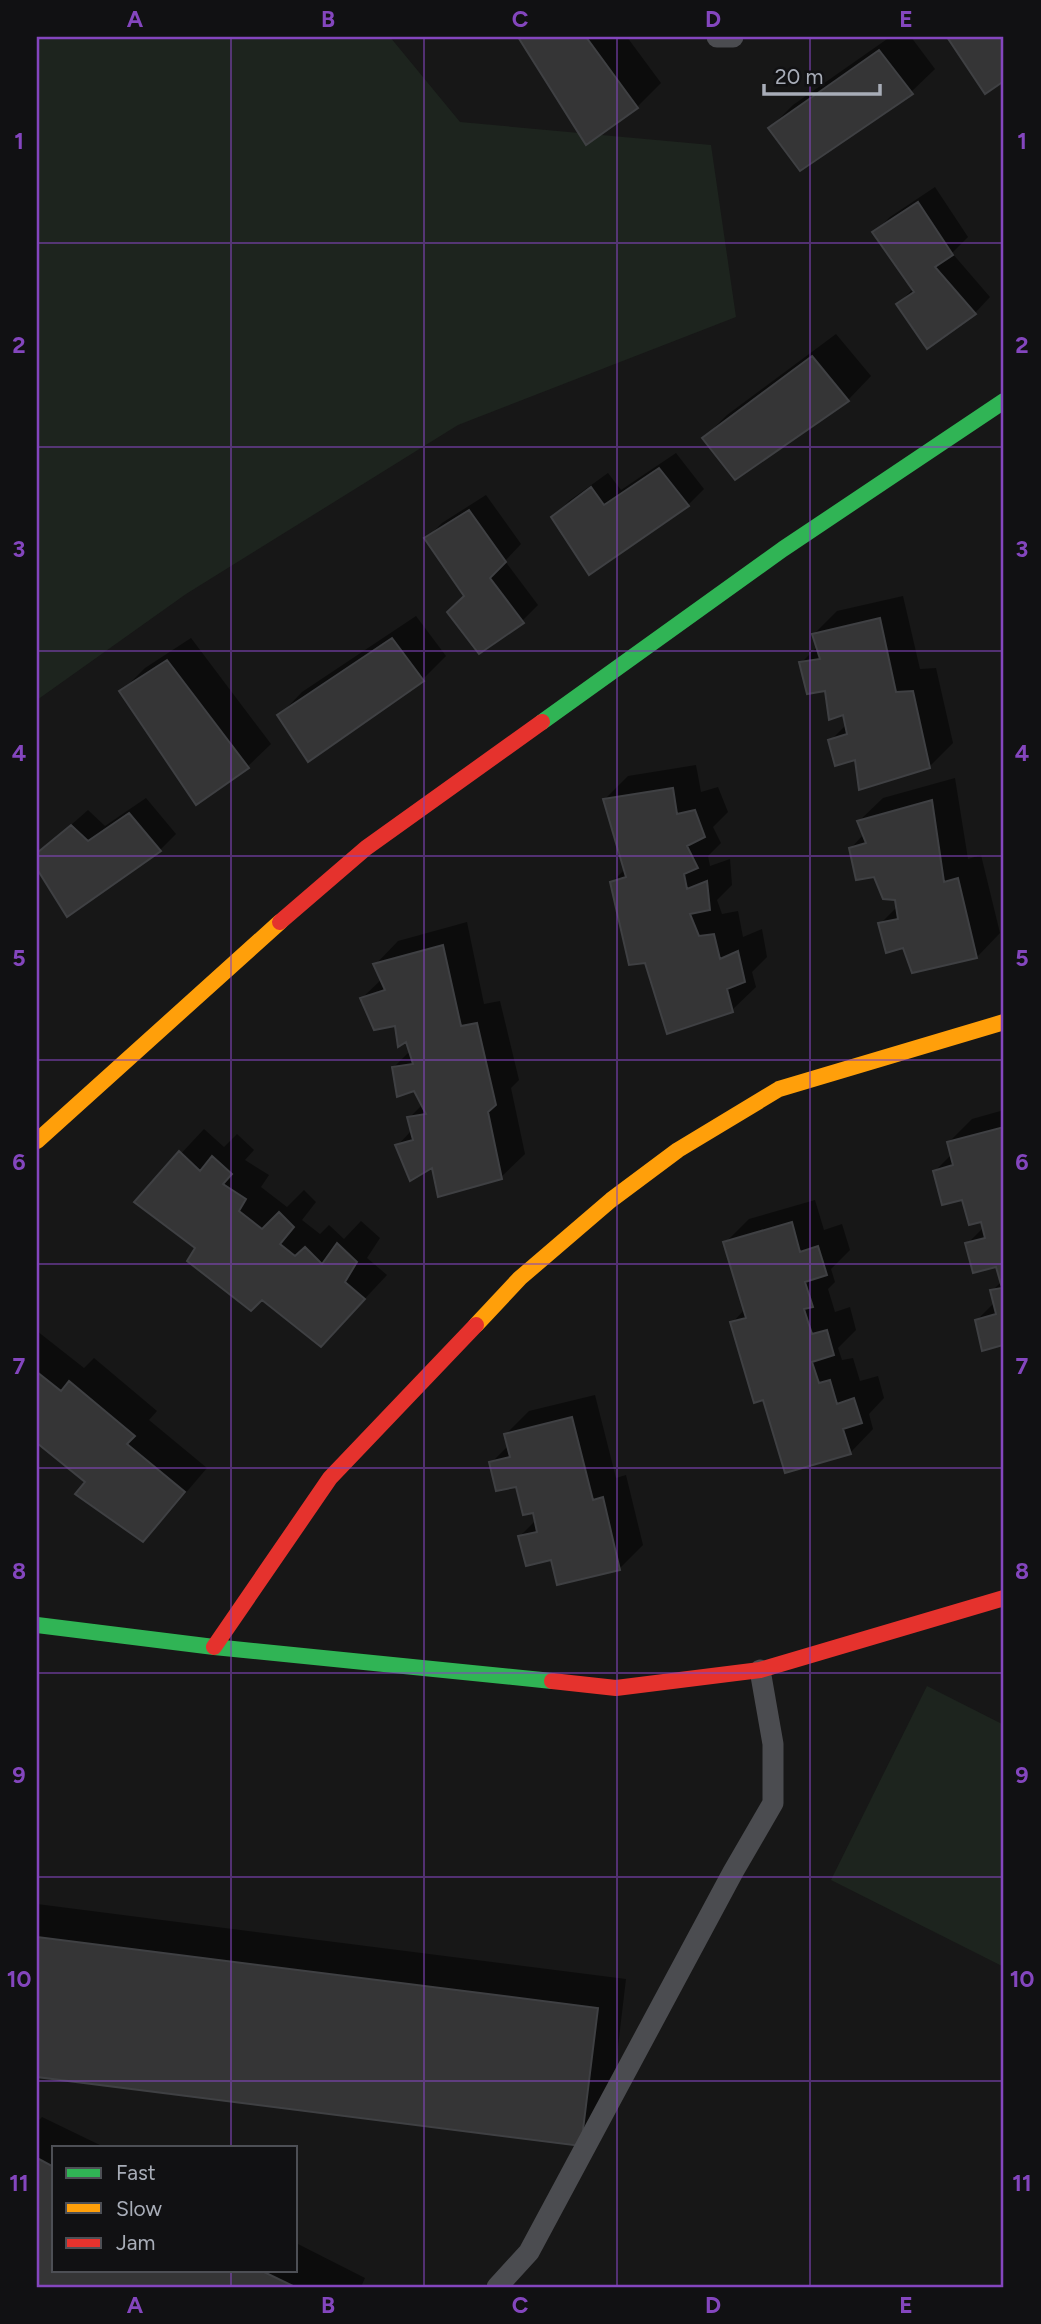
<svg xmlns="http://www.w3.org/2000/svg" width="1041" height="2324" viewBox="0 0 1041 2324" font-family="Figtree,sans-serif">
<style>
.green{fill:#1d241e}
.shadow{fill:#0007}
.building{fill:#353536;stroke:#3f4043;stroke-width:2}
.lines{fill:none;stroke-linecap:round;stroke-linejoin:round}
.lane{stroke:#4b4c50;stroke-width:21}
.fast{stroke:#30b455;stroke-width:16}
.slow{stroke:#ff9f0a;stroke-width:16}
.jam{stroke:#e5322d;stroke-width:16}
.grid{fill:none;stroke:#8446be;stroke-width:2;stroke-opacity:0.55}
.neatline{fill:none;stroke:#8446be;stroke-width:2.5}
.grid-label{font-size:23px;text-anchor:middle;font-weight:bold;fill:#8446be}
</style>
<rect width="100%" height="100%" fill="#171717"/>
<!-- green -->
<path class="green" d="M37,37H390L460,122L711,145L736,317L458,425L186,594L37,700Z
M927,1686L1004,1725V1967L831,1880Z"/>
<!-- shadow -->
<path class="shadow" d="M520,37H627L661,83L637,107L586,143Z
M890,37H911L935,69L911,92L770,128L793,105Z
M935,187L968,237L952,253L990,297L975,313L898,304L914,288L874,233L890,217Z
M836,334L871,376L848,400L704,438L727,415Z
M676,453L704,489L688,505L553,517L569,501L608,473L621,490Z
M486,495L521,544L505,561L538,605L522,621L466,595L426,539L442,523Z
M903,596L920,669L936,668L953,743L930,766L856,757L830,741L847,724L844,712L827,689L801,663L818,646L814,634L837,611Z
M416,616L446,656L423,679L308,759L279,716L302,692Z
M191,638L271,744L247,767L122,691L145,668Z
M696,765L701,792L718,787L728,812L713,827L721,843L708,856L710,866L730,859L732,885L717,900L722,914L738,911L743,937L762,929L767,957L752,972L756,987L732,1010L612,882L626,868L605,799L628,776Z
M955,778L968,859L981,855L1000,933L977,957L904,946L880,924L898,906L896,899L851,848L864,834L859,821L883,798Z
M146,798L176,834L160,850L67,915L37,865V855L88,810L105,826Z
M467,922L484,1004L500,1001L519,1080L511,1088L525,1154L501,1177L433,1165L397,1146L412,1130L409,1118L423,1104L415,1089L394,1067L411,1050L397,1024L362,998L382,979L375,965L398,941Z
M1004,1110V1343L983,1349L977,1320L995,1302L992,1291L1002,1281L998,1265L967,1244L984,1227L982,1220L964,1198L935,1171L952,1154L949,1142L972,1119Z
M204,1129L224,1147L237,1134L254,1150L245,1160L269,1175L261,1187L287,1207L304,1190L316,1202L302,1220L320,1234L329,1225L344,1239L361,1221L380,1238L367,1258L387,1275L344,1321L197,1248L136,1202Z
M815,1200L824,1230L842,1224L850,1250L831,1269L835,1282L828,1289L835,1312L850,1307L856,1330L838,1348L842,1360L853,1358L860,1381L878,1376L884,1398L869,1414L873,1429L850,1453L765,1397L732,1323L745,1309L725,1243L749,1219Z
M37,1331L84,1368L94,1358L157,1411L149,1420L207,1468L166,1516L143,1540L87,1481L37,1441Z
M595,1395L616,1478L626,1475L643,1545L620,1568L552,1558L520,1536L536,1520L534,1511L518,1485L491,1463L509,1445L506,1434L529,1411Z
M37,1904L626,1979L610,2114L581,2144L37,2076Z
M42,2117L104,2147H54V2270H296V2243L365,2278L361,2287H37V2122Z"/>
<!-- building -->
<path class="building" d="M518,37H586L638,108L586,145Z
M947,37H1004V81L985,94Z
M879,50L913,94L800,171L768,128Z
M918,202L953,255L935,267L976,314L927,349L896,304L914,292L872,232Z
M812,356L849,401L735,480L702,438Z
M659,468L689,506L589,575L551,517L591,487L604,505Z
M469,510L506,562L490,578L524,623L479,654L447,612L464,596L424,538Z
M880,618L896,692L913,691L930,768L859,790L855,760L835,766L828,740L847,734L843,715L829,720L825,691L807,694L799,662L820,659L812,634Z
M392,638L424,681L308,762L277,715Z
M167,660L249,768L196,805L119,691Z
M673,788L677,814L695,810L705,837L687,846L698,868L684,874L687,889L707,881L710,910L690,914L699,936L714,934L720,959L738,951L745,982L727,989L733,1012L667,1034L645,963L629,965L610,882L626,877L603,799Z
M932,800L944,882L958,878L977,958L912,973L903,948L886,953L878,923L898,919L895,900L883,899L874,877L856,880L849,848L866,843L857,821Z
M129,813L161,851L67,917L37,869V853L71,825L88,841Z
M443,945L461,1026L477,1023L496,1105L488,1112L502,1179L438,1197L432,1168L410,1181L395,1145L413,1140L407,1117L426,1114L414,1091L397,1097L392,1067L413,1064L406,1042L398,1047L395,1026L374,1030L360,998L385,990L373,964Z
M1004,1127V1350L1003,1345L982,1351L975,1320L996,1314L990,1290L1002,1288L996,1267L973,1273L965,1243L985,1238L981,1222L969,1225L962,1200L942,1205L933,1171L953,1165L947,1142Z
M179,1151L200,1171L212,1156L232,1174L223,1184L246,1199L239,1211L262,1229L279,1212L294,1227L280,1244L295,1256L305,1247L322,1264L337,1243L357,1262L345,1282L365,1299L321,1347L262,1300L251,1311L187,1261L195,1248L134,1202Z
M792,1222L800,1252L818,1246L827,1275L805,1282L813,1307L804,1309L812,1334L827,1330L834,1355L812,1362L819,1383L830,1380L837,1404L854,1398L862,1423L843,1429L851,1454L785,1473L763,1400L754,1403L730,1322L746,1318L723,1242Z
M37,1372L61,1391L69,1381L135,1436L127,1444L185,1492L143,1542L75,1494L85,1482L37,1443Z
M572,1417L593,1500L603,1497L620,1570L557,1585L551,1560L526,1566L518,1536L537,1532L533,1513L523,1515L516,1487L496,1491L489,1462L510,1457L504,1434Z
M37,1937L598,2008L581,2146L37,2077Z
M37,2158L54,2167V2270H260L295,2287H37Z"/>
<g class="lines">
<!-- lane -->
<path class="lane" d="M717,37H733
M497,2287L529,2252L733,1872L773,1803V1744L760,1670"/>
<!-- fast -->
<path class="fast" d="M542,722L783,549L1004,401
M37,1625L214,1647L552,1681"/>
<!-- slow -->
<path class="slow" d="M37,1141L280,922
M476,1325L520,1278L611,1200L678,1150L779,1089L1004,1022"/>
<!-- jam -->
<path class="jam" d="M280,922L366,848L542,722
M214,1647L330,1478L476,1325
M552,1681L616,1688L760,1670L1004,1598"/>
</g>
<!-- grid -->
<path class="grid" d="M231,37V2147M424,37V2287M617,37V2287M810,37V2287M37,243H1004M37,447H1004M37,651H1004M37,856H1004M37,1060H1004M37,1264H1004M37,1468H1004M37,1673H1004M37,1877H1004M37,2081H1004M231,2270V2287"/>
<!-- border -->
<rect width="1041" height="2324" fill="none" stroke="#111113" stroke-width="77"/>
<!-- legend -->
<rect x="52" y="2146" width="245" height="126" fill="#111113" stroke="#4d4f55" stroke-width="2"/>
<rect x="66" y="2168" width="35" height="10" fill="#30b455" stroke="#4d4f55" stroke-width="2"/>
<text x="116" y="2180" font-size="21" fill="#a8adb8">Fast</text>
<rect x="66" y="2203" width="35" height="10" fill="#ff9f0a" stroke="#4d4f55" stroke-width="2"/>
<text x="116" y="2216" font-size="21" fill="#a8adb8">Slow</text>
<rect x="66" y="2238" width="35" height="10" fill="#e5322d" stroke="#4d4f55" stroke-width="2"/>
<text x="116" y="2250" font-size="21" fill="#a8adb8">Jam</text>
<!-- scale -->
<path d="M764 84v10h116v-10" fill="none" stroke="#a8adb8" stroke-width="3.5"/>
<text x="775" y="84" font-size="21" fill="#a8adb8" stroke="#111113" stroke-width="5" paint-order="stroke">20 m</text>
<rect x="38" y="38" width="964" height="2248" class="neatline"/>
<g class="grid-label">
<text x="135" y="27">A</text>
<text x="328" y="27">B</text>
<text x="520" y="27">C</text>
<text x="713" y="27">D</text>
<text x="906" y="27">E</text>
<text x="19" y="149">1</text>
<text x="1022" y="149">1</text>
<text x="19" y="353">2</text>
<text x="1022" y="353">2</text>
<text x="19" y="557">3</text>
<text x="1022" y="557">3</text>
<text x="19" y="761">4</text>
<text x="1022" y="761">4</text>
<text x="19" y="966">5</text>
<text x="1022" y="966">5</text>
<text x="19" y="1170">6</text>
<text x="1022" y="1170">6</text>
<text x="19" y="1374">7</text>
<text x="1022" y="1374">7</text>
<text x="19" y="1579">8</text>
<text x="1022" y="1579">8</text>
<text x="19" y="1783">9</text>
<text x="1022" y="1783">9</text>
<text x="19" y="1987">10</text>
<text x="1022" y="1987">10</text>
<text x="19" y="2191">11</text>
<text x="1022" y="2191">11</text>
<text x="135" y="2313">A</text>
<text x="328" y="2313">B</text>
<text x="520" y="2313">C</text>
<text x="713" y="2313">D</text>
<text x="906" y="2313">E</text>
</g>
</svg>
